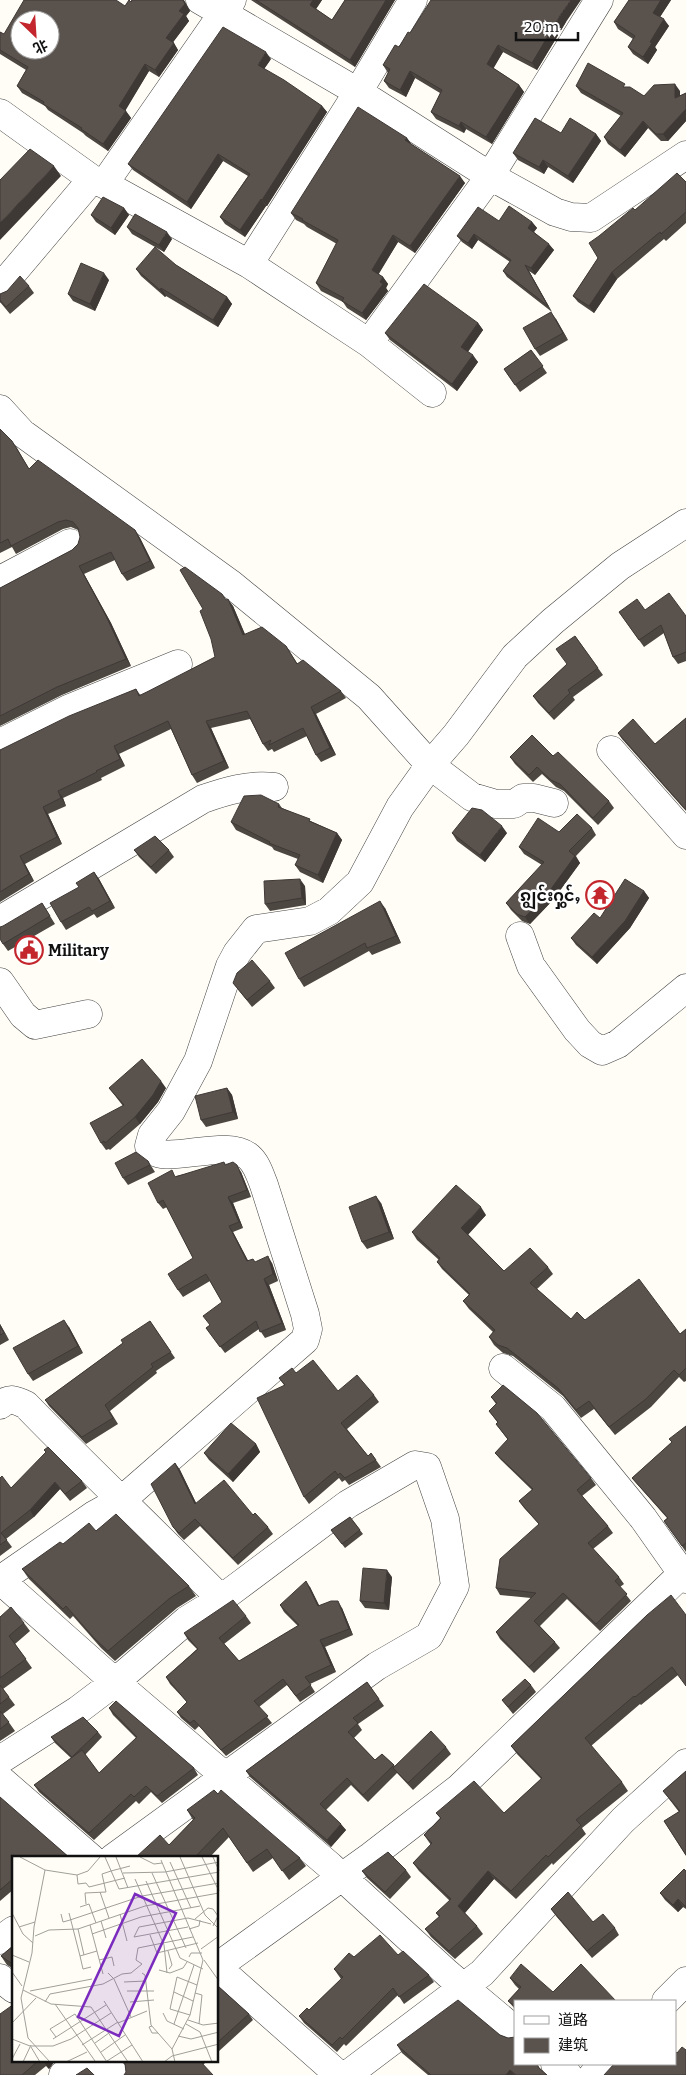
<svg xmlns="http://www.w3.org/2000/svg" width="686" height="2075" viewBox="0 0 686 2075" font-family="Bitter,'Noto Sans SC','Noto Sans Myanmar',serif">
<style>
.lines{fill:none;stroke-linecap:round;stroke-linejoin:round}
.minor-casing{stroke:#444;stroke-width:29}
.minor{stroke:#fff;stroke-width:28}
.wall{fill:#4d4742}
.shaded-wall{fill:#3f3936}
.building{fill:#5a524d;stroke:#3f3936;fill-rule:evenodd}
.labels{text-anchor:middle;stroke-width:5;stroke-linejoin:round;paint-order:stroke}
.poi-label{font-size:16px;font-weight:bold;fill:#111;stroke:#fff;text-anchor:end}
.inset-road{fill:none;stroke:#a09f9a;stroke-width:1}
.view{fill:#7b2cbf;fill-opacity:0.15;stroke:#7b2cbf;stroke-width:2.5}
.inset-edge{fill:none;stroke:#111;stroke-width:2.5}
</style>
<rect width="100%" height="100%" fill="#fffdf5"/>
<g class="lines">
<defs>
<path id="minor" d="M200,0L358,92L490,176L555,212L571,217L591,218L686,155
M0,113L92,179L104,184L249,264L369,343L432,393
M104,184L232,0
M249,264L358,92L413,0
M0,288L92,179
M369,343L490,176L599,0
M0,409L22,433L231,584L369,697L430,765L472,797L496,804H514L523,798H534L554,803
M0,580L70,543
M0,743L68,709L178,664
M611,750L686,835
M0,920L203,799C226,791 249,784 274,787
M520,936L531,966L577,1030L590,1044L602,1051L618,1044L686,988
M0,982L23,1015L35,1025L88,1014
M503,1368L553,1408L643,1518L686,1579
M0,1405C10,1397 16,1400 26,1405C90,1471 157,1534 221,1599
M0,1580L94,1515L123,1499L305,1340L308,1329L305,1314L264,1185C260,1175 257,1164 249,1157C226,1136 160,1169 149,1146L152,1135L171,1111L198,1061L230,966L237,953L256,929L310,921L329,911L360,882L400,807L430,765L456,735L515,656L553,621L620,566L686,523
M0,1580L115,1682L330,1866L448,1974L515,2030
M0,1760L78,1710L115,1682L187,1620L221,1599L348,1504L415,1465L427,1467L445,1519L455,1586L429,1636L377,1666L113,1858
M0,1779L91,1858
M0,1940L14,1930
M218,1966L371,1856L459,1788L686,1570
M218,1968L339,2075
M0,1978L14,1989
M666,2001L686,1981
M100,2061L115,2075
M555,2064L568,2075
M63,2075L83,2061
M347,2075L482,1973L623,1820L686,1763
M593,2075L604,2064"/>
</defs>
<!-- minor casing -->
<use href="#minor" class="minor-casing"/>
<!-- minor -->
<use href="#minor" class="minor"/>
</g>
<!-- wall -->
<path class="wall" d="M132,0H184L190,11L186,16L189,21L173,42L178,50L159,77L149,71L125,110L131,118L108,151L86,136L83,133L48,110L45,106L22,93L17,86L26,70L0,54V32L4,34L125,6Z
M251,0H322L316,9L332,20L345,0H395L355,67Z
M629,0H671L660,17L669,26L655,47L657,50L648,64L633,54L628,47L633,39L618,29L614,22Z
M566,22L537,70L503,52L493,68L519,85L524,92L492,144L466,129L464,133L436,119L431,112L440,93L415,78L406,97L389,88L384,81L388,73L383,65L410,33Z
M271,59L264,69L322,106L327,112L267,206H266L245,237L225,224L220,217L248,176L223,161L191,209L133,170L128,164Z
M576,86L627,87L644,96L680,91V96L686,93V121L668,141H661L648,128L625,157L608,144L604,137L621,116L581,93Z
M561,133L596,134L601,141L573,183L548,167L544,174L518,160L513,153Z
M407,138L412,145L465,183L415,253L398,242L378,274L383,277L388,284L386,288L388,291L366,320L347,308L343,302L321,291L316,283L337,244L307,227L304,224L296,220L291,213Z
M686,182V223L666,241L664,239L617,279L594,313L578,302L573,296L598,258L599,236L635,210Z
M124,208L129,215L115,235L96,222L91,215Z
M499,221L532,222L537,228L534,232L554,250L535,275L529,271L552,312L507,277L503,271L510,262L478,240L472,249L462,242L457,236Z
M127,227L172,239L164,252L132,234Z
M176,265L227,297L232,304L218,327L166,296L165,297L141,276L136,269Z
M109,280L95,311L73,301L68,294Z
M29,286L34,293L10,314L0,302V294L7,291Z
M556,319L568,340L540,356L535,349Z
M478,323L483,330L468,352L478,362L457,391L390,340L385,333Z
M531,350L547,373L520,392L504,369Z
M0,429L17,448L29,469L135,530L140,538L155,568L127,581L122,574L115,560L84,574L111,623L131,666L62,695L0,726V588L72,550L78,544L80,537L79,531L78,530L71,527L63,529L16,554L12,547L0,553Z
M226,600L233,606L245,634L286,646L297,663L341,691L346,698L316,714L336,755L321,762L316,755L307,736L274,752L272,749L268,751L263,744L250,719L211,728L229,768L197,783L192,775L171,729L119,754L125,766L101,778L102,780L63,798L66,806L48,814L62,844L25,864L34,881L0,902V750L136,689L141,696L215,657Z
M645,610L686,616V661L678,664L673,657L664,633L644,647L619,612Z
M575,636L603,675L573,697L575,700L554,720L538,703L533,696L567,664Z
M686,718V811L622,739L618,733L655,744Z
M553,756L609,801L614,808L598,825L564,791L556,787L542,774L533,782L515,764L510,757Z
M279,804L282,808L337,833L342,840L323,883L300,872L295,865L298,859L274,850L272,847L236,830L231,822Z
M592,828L596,835L576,856L580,863L553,900L530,924L522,921L511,910L506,903L542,865L524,854L519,847L559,832Z
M452,833H507L485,862L457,841Z
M134,850H169L174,857L156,874L139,857Z
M94,872L99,879L115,908L97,918L94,914L66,930L61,922Z
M305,886L306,905L270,911L265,904Z
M644,891L649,898L630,928L597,964L576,945L571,938L600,918Z
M42,903L55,924L8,951L3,944Z
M385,908L401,943L372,955L369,951L304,987L299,979Z
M270,981L275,988L252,1007L233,983Z
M109,1088H166L158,1102L140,1124L110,1150L109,1149L106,1150L101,1143L123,1106Z
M227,1088L232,1095L238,1119L206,1127L201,1120Z
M148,1161L155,1172L128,1185L123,1178Z
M226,1165L241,1172L251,1197L233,1203L243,1228L233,1232L248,1261L255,1262L272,1263L278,1281L269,1285L286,1330L265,1338L259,1329L225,1353L206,1328L210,1325L222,1302L210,1281L183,1297L178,1290L193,1258L167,1207L163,1209L158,1203L176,1176Z
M381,1203L394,1239L367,1249L362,1242Z
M486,1215L468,1234L504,1271L548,1267L553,1274L537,1289L571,1319L585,1320L680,1334L686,1329V1381L684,1382L679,1377L651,1407L615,1435L594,1409L581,1418L563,1396L513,1356L503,1353L494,1345L489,1337L493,1332L469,1309L463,1301L469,1295L442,1269L437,1262L439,1260L417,1240L412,1232Z
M150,1321L175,1358L156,1371L157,1373L110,1411L118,1424L86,1444L49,1406L45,1400L123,1343Z
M0,1324L9,1340L0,1345Z
M69,1327L83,1353L33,1381L28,1374Z
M296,1373L338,1391L374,1395L379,1402L347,1429L368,1456L371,1453L381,1467L349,1485L345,1480L342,1482L339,1478L309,1504L304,1497L284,1385L279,1378Z
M491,1397L591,1478L596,1485L582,1496L608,1526L613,1533L593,1549L619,1577L624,1584L620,1587L631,1601L600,1631L567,1599L540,1626L555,1642L560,1648L534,1673L500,1639L496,1632L531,1598L500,1595L496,1588L539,1524L524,1508L519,1501L532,1490L500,1459L495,1453L508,1440L496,1424L498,1423L489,1411L496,1404Z
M686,1426V1552L664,1521L667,1518L637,1484L632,1478L672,1442Z
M256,1444L260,1452L233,1482L209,1460L204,1453Z
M175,1463L180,1470L196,1503L253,1515L268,1527L273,1534L238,1565L200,1526L184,1540L178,1534L173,1527Z
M0,1478L11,1488L82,1481L87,1488L70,1501L60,1489L34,1517L6,1539L12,1547L0,1556Z
M350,1517L363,1534L345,1548L331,1530Z
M96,1531L189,1586L196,1596L177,1608L115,1661L101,1648L73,1616L70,1619L29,1579L22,1569L63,1544Z
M392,1577L389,1610L365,1608L360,1601Z
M310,1587L319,1606L342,1608L353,1635L325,1647L336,1672L310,1684L315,1692L300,1702L287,1685L259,1707L272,1723L226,1756L199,1726L195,1730L181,1718L177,1712L187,1702L170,1684L166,1677L197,1649L188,1640L184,1633L246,1616L251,1623L224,1644L239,1661L298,1626L284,1612L280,1605Z
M647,1615L678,1675L641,1705L640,1704L591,1746L622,1782L628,1791L582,1828L586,1834L553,1865L552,1863L516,1899L494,1879L465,1913L477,1926L483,1934L455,1959L431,1937L425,1929L439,1917L436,1913L450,1901L419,1871L413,1863L431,1845L424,1835L440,1818L436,1813H504L541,1779L517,1754L511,1746Z
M0,1617L24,1623L30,1631L15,1644L32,1668L3,1689L15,1705L3,1714L15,1731L0,1741Z
M367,1682L384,1706L358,1724L362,1730L354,1738L375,1760L382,1754L395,1766L446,1747L451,1754L413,1790L397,1773L368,1802L351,1785L326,1810L346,1830L331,1847L250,1777L246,1771Z
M531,1685L536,1692L513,1714L502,1700Z
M109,1708L194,1768L198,1775L162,1803L151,1792L139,1804L136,1801L94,1840L39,1792L34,1785L71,1758L55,1743L51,1737L98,1732L102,1737L85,1755L99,1773L136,1738L113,1715Z
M686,1771V1856L664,1821L679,1812L663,1791Z
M218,1794L300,1858L306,1866L289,1880L273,1858L253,1872L229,1837L209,1858H135L169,1845L193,1820L187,1810Z
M0,1797L14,1858V1889L0,1901Z
M406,1870L411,1877L390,1899L367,1878L362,1871Z
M686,1871V1909L683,1907L678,1912L665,1900L660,1893Z
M551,1909L615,1928L619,1935L592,1958L556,1916Z
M14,1945V1969L7,1965L1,1956Z
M398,1955L429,1975L434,1982L404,2004L398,1995L346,2046L344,2044L337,2052L304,2023L299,2016L309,2010L341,1979L334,1969L354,1957Z
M510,1978L553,1992L616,2001H515V2009L508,2001L519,1989L515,1985Z
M218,1986L249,2014L253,2020L218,2052Z
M500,2035L508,2038L547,2075H428L402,2053L397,2045Z
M14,2061H55L49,2069L46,2066L35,2075H0Z
M123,2061H207L203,2065L126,2072L125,2064Z"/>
<!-- shaded-wall -->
<path class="shaded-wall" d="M183,0L185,2L190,11L186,16L189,21L171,45L166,38L179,11Z
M313,0H322L314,12L310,5Z
M386,0H395L355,67L350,60Z
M571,0H581L566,22L537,70L532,63L561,14Z
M661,0H671L658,20L653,13Z
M664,19L669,26L655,47L657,50L648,64L643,57L650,42Z
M174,43L178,50L159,77L155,70Z
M498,45L503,52L492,71L487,64Z
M266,52L271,59L262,72L258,65Z
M145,64L149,71L124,113L119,106Z
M410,71L415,78L406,97L400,90Z
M675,84L680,91V105L675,98Z
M519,85L524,92L492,144L486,137Z
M322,106L327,112L267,206L262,200Z
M686,109V121L668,141L663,134Z
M126,111L131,118L108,151L103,144Z
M643,121L648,128L625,157L620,150Z
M461,122L466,129L464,133L459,126Z
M596,134L601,141L573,183L568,176Z
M407,138L412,145L405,140Z
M218,154L223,161L191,209L187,202Z
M543,160L548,167L544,174L539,167Z
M54,166L61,176L0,240V223Z
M460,176L465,183L415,253L410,246Z
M261,199L266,206L245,237L240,230Z
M124,208L129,215L115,235L111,228Z
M532,222L537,228L532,234L528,228Z
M167,232L172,239L164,252L159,245Z
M474,234L478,240L472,249L468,243Z
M393,235L398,242L377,277L372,270Z
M549,244L554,250L535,275L531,268Z
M525,265L529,271L552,312L548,306Z
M612,272L617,279L594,313L589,306Z
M104,273L109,280L95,311L90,304Z
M383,277L388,284L386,288L388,291L366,320L362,313Z
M161,288L166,296L165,297L160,290Z
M227,297L232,304L218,327L213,320Z
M551,312L556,319L568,340L563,333Z
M478,323L483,330L466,354L461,347Z
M473,355L478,362L457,391L452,384Z
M135,530L140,538L155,568L150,561Z
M79,566L84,574L111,623L131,666L126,659Z
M228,599L233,606L248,642L243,635Z
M311,707L316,714L336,755L330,748Z
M206,721L211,728L229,768L224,761Z
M114,746L119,754L125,766L120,759Z
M58,791L63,798L66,806L61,798Z
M43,807L48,814L62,844L57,837Z
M502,826L507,833L485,862L480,855Z
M337,833L342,840L323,883L318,875Z
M20,856L25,864L34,881L29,874Z
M575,856L580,863L553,900L530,924L525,917Z
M94,872L99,879L115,908L110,901Z
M300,879L305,886L306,905L302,898Z
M644,891L649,898L630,928L597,964L592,957Z
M380,901L385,908L401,943L396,936Z
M161,1081L166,1088L158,1102L140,1124L135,1117Z
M227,1088L232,1095L238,1119L233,1112Z
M237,1165L241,1172L251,1197L247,1190Z
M376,1196L381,1203L394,1239L389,1232Z
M228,1197L233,1203L243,1228L239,1222Z
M481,1207L486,1215L467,1236L461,1228Z
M229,1226L233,1232L252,1268L247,1261Z
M268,1256L272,1263L278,1281L273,1274Z
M264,1279L269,1285L286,1330L282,1323Z
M64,1320L69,1327L83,1353L78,1346Z
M0,1324L9,1340L0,1326Z
M256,1444L260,1452L233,1482L228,1474Z
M175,1463L180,1470L200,1511L195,1504Z
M55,1482L60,1489L34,1517L30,1510Z
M387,1570L392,1577L389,1610L384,1603Z
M306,1581L310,1587L323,1613L318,1606Z
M338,1601L342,1608L353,1635L349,1629Z
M320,1640L325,1647L336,1672L331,1665Z
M341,1824L346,1830L331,1847L327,1840Z
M488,1871L494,1879L464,1914L458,1906Z
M678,1899L683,1907L678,1912L673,1905Z
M44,2061H53L54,2062L49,2069L44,2062Z
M510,2070L514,2075H506Z"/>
<!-- building -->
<path class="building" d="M24,0H116L125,6L129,0L131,2L132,0H183L185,4L179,11L184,14L166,38L174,43L155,70L145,64L119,106L126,111L103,144L81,129L82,128L43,104L44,102L17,86L28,67L0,50V32L4,34ZM20,20H50V50H20Z
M256,0H313L310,5L332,20L345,0H386L350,60Z
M431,0H571L561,14L532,63L498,45L487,64L519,85L486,137L461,122L459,126L431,112L442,90L410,71L400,90L384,81L390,69L383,65L395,45L399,47L408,32L410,33Z
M629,0H661L653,13L664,19L650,42L652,43L643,57L628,47L635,36L614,22Z
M223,27L266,52L258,65L284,80L322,106L262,200L261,199L240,230L220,217L250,174L218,154L187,202L128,164Z
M588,63L625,84L623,87H630L644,96L654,85L675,84V98L686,93V109L663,134H656L643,121L620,150L604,137L623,113L576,86Z
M358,107L407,138L405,140L460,176L410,246L393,235L372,270L383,277L380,282L383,284L362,313L342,301L344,298L316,283L338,240L302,220L303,219L291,213Z
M535,118L561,133L570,118L596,134L568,176L543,160L539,167L513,153Z
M30,149L54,166L0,223V180Z
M677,173L686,182V212L661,234L660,232L612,272L589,306L573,296L598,258L589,243L599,236L633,208L635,210Z
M103,197L124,208L111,228L91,215Z
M509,206L532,222L528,228L549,244L531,268L525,265L548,306L503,271L511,260L474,234L468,243L457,236L478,207L499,221Z
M135,214L167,232L159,245L127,227Z
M155,247L176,265L227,297L213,320L161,288L160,290L136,269Z
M81,263L104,273L90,304L68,294Z
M20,276L29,286L6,307L0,300V294L7,291Z
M424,284L478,323L461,347L473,355L452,384L385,333Z
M551,312L563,333L535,349L523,328Z
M531,350L543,366L515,385L504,369Z
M0,429L12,441L29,469L38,460L135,530L150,561L122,574L111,552L79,566L106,616L126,659L57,687L0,716V588L72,550L78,544L80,537L78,528L73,522L66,520L58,522L11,546L8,539L0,543Z
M185,567L222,594L226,600L228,599L243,635L262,627L286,646L297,664L303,660L341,691L311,707L330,748L316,755L303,728L269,745L271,740L263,744L247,711L206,721L224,761L192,775L168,721L114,746L120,759L96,771L97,772L58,791L61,798L43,807L57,837L20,856L29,874L0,892V750L69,716L136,689L139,696L215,657L211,639L200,611L203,609L180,570Z
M669,593L686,616V652L673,657L661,625L639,640L619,612L637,599L645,610Z
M575,636L598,668L568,690L570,693L549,713L533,696L567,664L556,649Z
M686,718V810L618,733L633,719L655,744Z
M532,735L553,756L558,752L609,801L593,818L560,784L551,780L537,767L529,775L510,757Z
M261,795L279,804L278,807L310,819L309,821L337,833L318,875L295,865L300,855L269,843L270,842L231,822L244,796Z
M472,808L482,810L502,826L480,855L452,833Z
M577,814L592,828L569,851L575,856L548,893L525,917L517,914L506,903L544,862L519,847L538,818L559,832Z
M155,836L169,850L151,867L134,850Z
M94,872L110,901L92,911L89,907L61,922L50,903L79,887L76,883Z
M300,879L302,898L265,904L264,881Z
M625,879L644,891L625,921L592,957L571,938L594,913L600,918Z
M380,901L396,936L367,948L365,943L299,979L285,953Z
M42,903L50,916L3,944L0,939V927L3,926Z
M252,960L270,981L247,1000L233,983L237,973Z
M142,1059L161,1081L153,1095L135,1117L105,1143L104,1141L101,1143L90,1123L124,1105L109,1088Z
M227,1088L233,1112L201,1120L195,1096Z
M136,1152L148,1161L150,1165L123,1178L115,1163Z
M224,1162L225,1165L233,1162L237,1165L247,1190L228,1197L239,1222L229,1226L247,1261L253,1259L255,1262L268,1256L273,1274L264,1279L282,1323L260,1332L256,1321L220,1347L206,1328L210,1325L203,1316L222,1302L206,1274L178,1290L168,1274L193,1258L163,1200L158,1203L148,1183L172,1170L175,1177Z
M456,1185L481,1207L461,1228L504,1271L530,1248L548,1267L530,1283L571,1319L577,1312L585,1320L639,1279L680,1334L686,1329V1368L679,1375L674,1370L646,1399L609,1427L589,1401L576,1410L558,1388L507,1348L498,1345L489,1337L495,1330L463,1301L470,1294L437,1262L440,1258L412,1232Z
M376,1196L389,1232L362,1242L349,1207Z
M64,1320L78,1346L28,1374L13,1348Z
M150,1321L171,1352L151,1364L153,1367L105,1405L113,1418L82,1437L45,1400L123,1343L121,1340Z
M0,1326L4,1333L0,1335Z
M313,1360L338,1391L357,1375L374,1395L341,1423L368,1456L371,1453L376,1460L345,1478L340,1473L338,1475L335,1471L304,1497L257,1398L285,1385L279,1378L292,1368L296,1373Z
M503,1385L537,1413L591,1478L577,1490L608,1526L588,1543L619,1577L615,1581L627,1594L596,1624L563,1593L534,1621L555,1642L529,1667L496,1632L536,1593L496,1588L500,1559L539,1524L519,1501L533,1489L495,1453L508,1439L496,1424L498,1422L489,1411L497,1403L491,1397Z
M231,1423L256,1444L228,1474L204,1453Z
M686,1426V1543L682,1546L664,1521L668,1518L632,1478L672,1442L669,1439Z
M48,1447L82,1481L65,1494L55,1482L30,1510L1,1533L7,1540L0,1545V1478L2,1476L11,1488L46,1452L44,1450Z
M175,1463L195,1504L224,1480L253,1515L255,1513L268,1527L233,1558L195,1519L179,1533L173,1527L151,1484Z
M116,1514L189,1586L170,1598L108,1651L94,1638L66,1606L63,1609L22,1569L60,1542L63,1544L89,1523L96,1531Z
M350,1517L360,1530L342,1544L331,1530Z
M363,1568L387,1570L384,1603L360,1601Z
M306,1581L318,1606L331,1601H338L349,1629L320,1640L331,1665L305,1677L311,1685L296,1696L283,1679L254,1701L268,1716L221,1750L194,1720L190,1723L177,1712L187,1702L166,1677L198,1649L184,1633L233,1600L246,1616L219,1638L239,1661L299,1625L280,1605Z
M671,1595L686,1615V1686L672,1667L635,1697L634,1696L585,1738L622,1782L576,1820L581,1825L548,1857L546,1855L511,1891L488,1871L458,1906L477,1926L449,1951L425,1929L440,1916L436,1913L451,1899L413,1863L432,1843L424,1835L441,1818L436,1813L474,1781L504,1813L542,1778L511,1746L647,1615Z
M11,1607L24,1623L9,1636L26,1659L0,1678V1617Z
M525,1679L531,1685L508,1707L502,1700Z
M367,1682L379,1699L353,1718L358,1723L348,1732L375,1760L382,1754L394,1765L363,1795L347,1778L320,1804L341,1824L327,1840L246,1771Z
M0,1685L9,1697L0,1704Z
M116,1701L194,1768L157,1796L146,1786L134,1797L131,1794L89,1833L34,1785L82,1750L99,1773L137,1737L109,1708Z
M0,1711L9,1722L0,1729Z
M83,1717L98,1732L72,1757L51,1737Z
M431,1731L446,1747L408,1783L393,1768Z
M686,1771V1855L664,1821L680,1811L663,1791Z
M214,1790L218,1794L221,1790L300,1858L282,1871L267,1849L247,1863L223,1828L194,1858H135L160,1835L169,1845L195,1818L187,1810Z
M0,1797L70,1858H14V1878L0,1890Z
M388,1852L406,1870L385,1892L362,1871Z
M684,1869L686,1871V1907L678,1899L673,1905L660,1893Z
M568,1892L593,1922L603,1914L615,1928L587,1951L551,1909Z
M380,1935L398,1955L403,1951L429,1975L399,1997L393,1988L342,2039L340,2037L332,2045L299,2016L307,2008L309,2010L343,1977L334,1969L349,1953L354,1957Z
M14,1945V1965L1,1956Z
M521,1964L553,1992L581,1964L616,2001H515V2006L508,2001L521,1987L510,1978Z
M218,1986L249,2014L218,2042V2005L219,2003L218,2002Z
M458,2000L500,2035L508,2038L515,2037V2064H537L539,2068L547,2075H516L510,2070L506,2075H431L397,2045Z
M14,2004V2061H38L22,2075H0V2014Z
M682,2047L686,2050V2075H604L614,2064H675V2051L677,2053Z
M123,2061H200L213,2075H124L126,2072L125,2064Z
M87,2068L94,2075H76Z"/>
<!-- icons -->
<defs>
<symbol id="temple-ring" viewBox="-11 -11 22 22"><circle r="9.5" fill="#fff" stroke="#c4262e" stroke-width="1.5"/><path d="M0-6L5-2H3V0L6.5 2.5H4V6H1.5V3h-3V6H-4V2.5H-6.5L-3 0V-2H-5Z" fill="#c4262e"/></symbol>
<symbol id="civic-ring" viewBox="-11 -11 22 22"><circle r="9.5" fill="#fff" stroke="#c4262e" stroke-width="1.5"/><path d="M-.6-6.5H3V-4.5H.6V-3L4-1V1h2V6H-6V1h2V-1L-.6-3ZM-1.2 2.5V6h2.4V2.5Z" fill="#c4262e"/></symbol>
</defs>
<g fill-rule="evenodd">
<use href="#temple-ring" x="584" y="879" width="32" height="32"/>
<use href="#civic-ring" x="13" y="934" width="32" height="32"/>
</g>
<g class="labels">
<!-- poi labels -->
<g class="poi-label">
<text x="581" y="901">ၵျွင်းႁွင်ႇ</text>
<text x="48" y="956" text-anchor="start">Military</text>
</g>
</g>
<!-- overview -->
<g transform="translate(12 1856)">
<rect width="206" height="206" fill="#fffdf5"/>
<path class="inset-road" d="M8,1L33,14L65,19L76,15L88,1M93,1L107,33L207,16M104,1L116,32M128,1L142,8L150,7M168,1L193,59L207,73M190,1L207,35M201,1L207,15M149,4L191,104L178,159L160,193L163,206M158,6L179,52M33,14L22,71L20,97L9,142L16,182L38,206M99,15L118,10M111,17L153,16L207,6M140,17L174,92M65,19L66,28L74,27L77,31L113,22M123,23L152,89L155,117M134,25L168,102L191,113M88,36L97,62M74,48L73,37L94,36L90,18L99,15M68,51L77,48L84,67M0,57L11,78L21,87M57,57L68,100L85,95M49,58L51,66L58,64L130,40L207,27M108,58L115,85M183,63L196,52L201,53L206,60L201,70M89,65L94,82M78,69L91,118M7,71L23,66M176,71L122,81L127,71L176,62L199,68M66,73L72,99M177,73L187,70L188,64M80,78L129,61L188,50M138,79L145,97L186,87M23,80L37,74L66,73L133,50L207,37M189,93L207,80M156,95L160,109L157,113M0,99L17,106M68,100L71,113L79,111M177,101L179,97H190M87,104L100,101L102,110M192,104L207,125M147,114L158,117L171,112L175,106M0,116L10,130M96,117L102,123L119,161M130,117L133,119L139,169L160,193M112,126L134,125M11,134L39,148L79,151L116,206M18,135L80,123M115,135H142M162,136L181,145M183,137L190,139L187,168M92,145L131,206M33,146L38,138L91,128L110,118L119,117L130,108L124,104L126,92L181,81M118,146L142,144M43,148L83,205M151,157L155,165L172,173M178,159L158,153L165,121L185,129M176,164L191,169L207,167M0,167L24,142M106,167L135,155M162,168L182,109M174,168L188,176L200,206M140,170L137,171L140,177H146M166,180L179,183L207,176M44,181L38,173L63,158L95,206M0,183L18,190H41L59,183L99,157M41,183L94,149M83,187L97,177M70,189L106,166M19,191L28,206M89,196L113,179M0,203L8,188M95,205L120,189M11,206L19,189M54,206L75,196M152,206L160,200L207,188"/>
<path class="view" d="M123,38L164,57L107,180L66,161Z"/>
<rect width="206" height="206" class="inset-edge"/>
</g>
<!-- legend -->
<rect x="514" y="2000" width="162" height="65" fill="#ffffff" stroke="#a0a0a0"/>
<rect x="524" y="2016" width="25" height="8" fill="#ffffff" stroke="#a0a0a0"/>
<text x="558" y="2025" font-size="15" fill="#111111">道路</text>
<rect x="524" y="2038" width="25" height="15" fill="#5a524d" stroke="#a0a0a0"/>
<text x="558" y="2050" font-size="15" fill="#111111">建筑</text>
<!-- north arrow -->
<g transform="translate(35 35) rotate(155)"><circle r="24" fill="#ffffff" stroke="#a0a0a0"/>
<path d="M0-4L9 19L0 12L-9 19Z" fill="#c4262e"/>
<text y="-8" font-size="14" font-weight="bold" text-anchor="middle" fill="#111111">北</text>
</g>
<!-- scale -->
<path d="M516 32v8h62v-8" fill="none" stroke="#111111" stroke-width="2.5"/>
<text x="524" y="32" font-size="15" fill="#111111" stroke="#ffffff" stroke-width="4" paint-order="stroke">20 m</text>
</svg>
